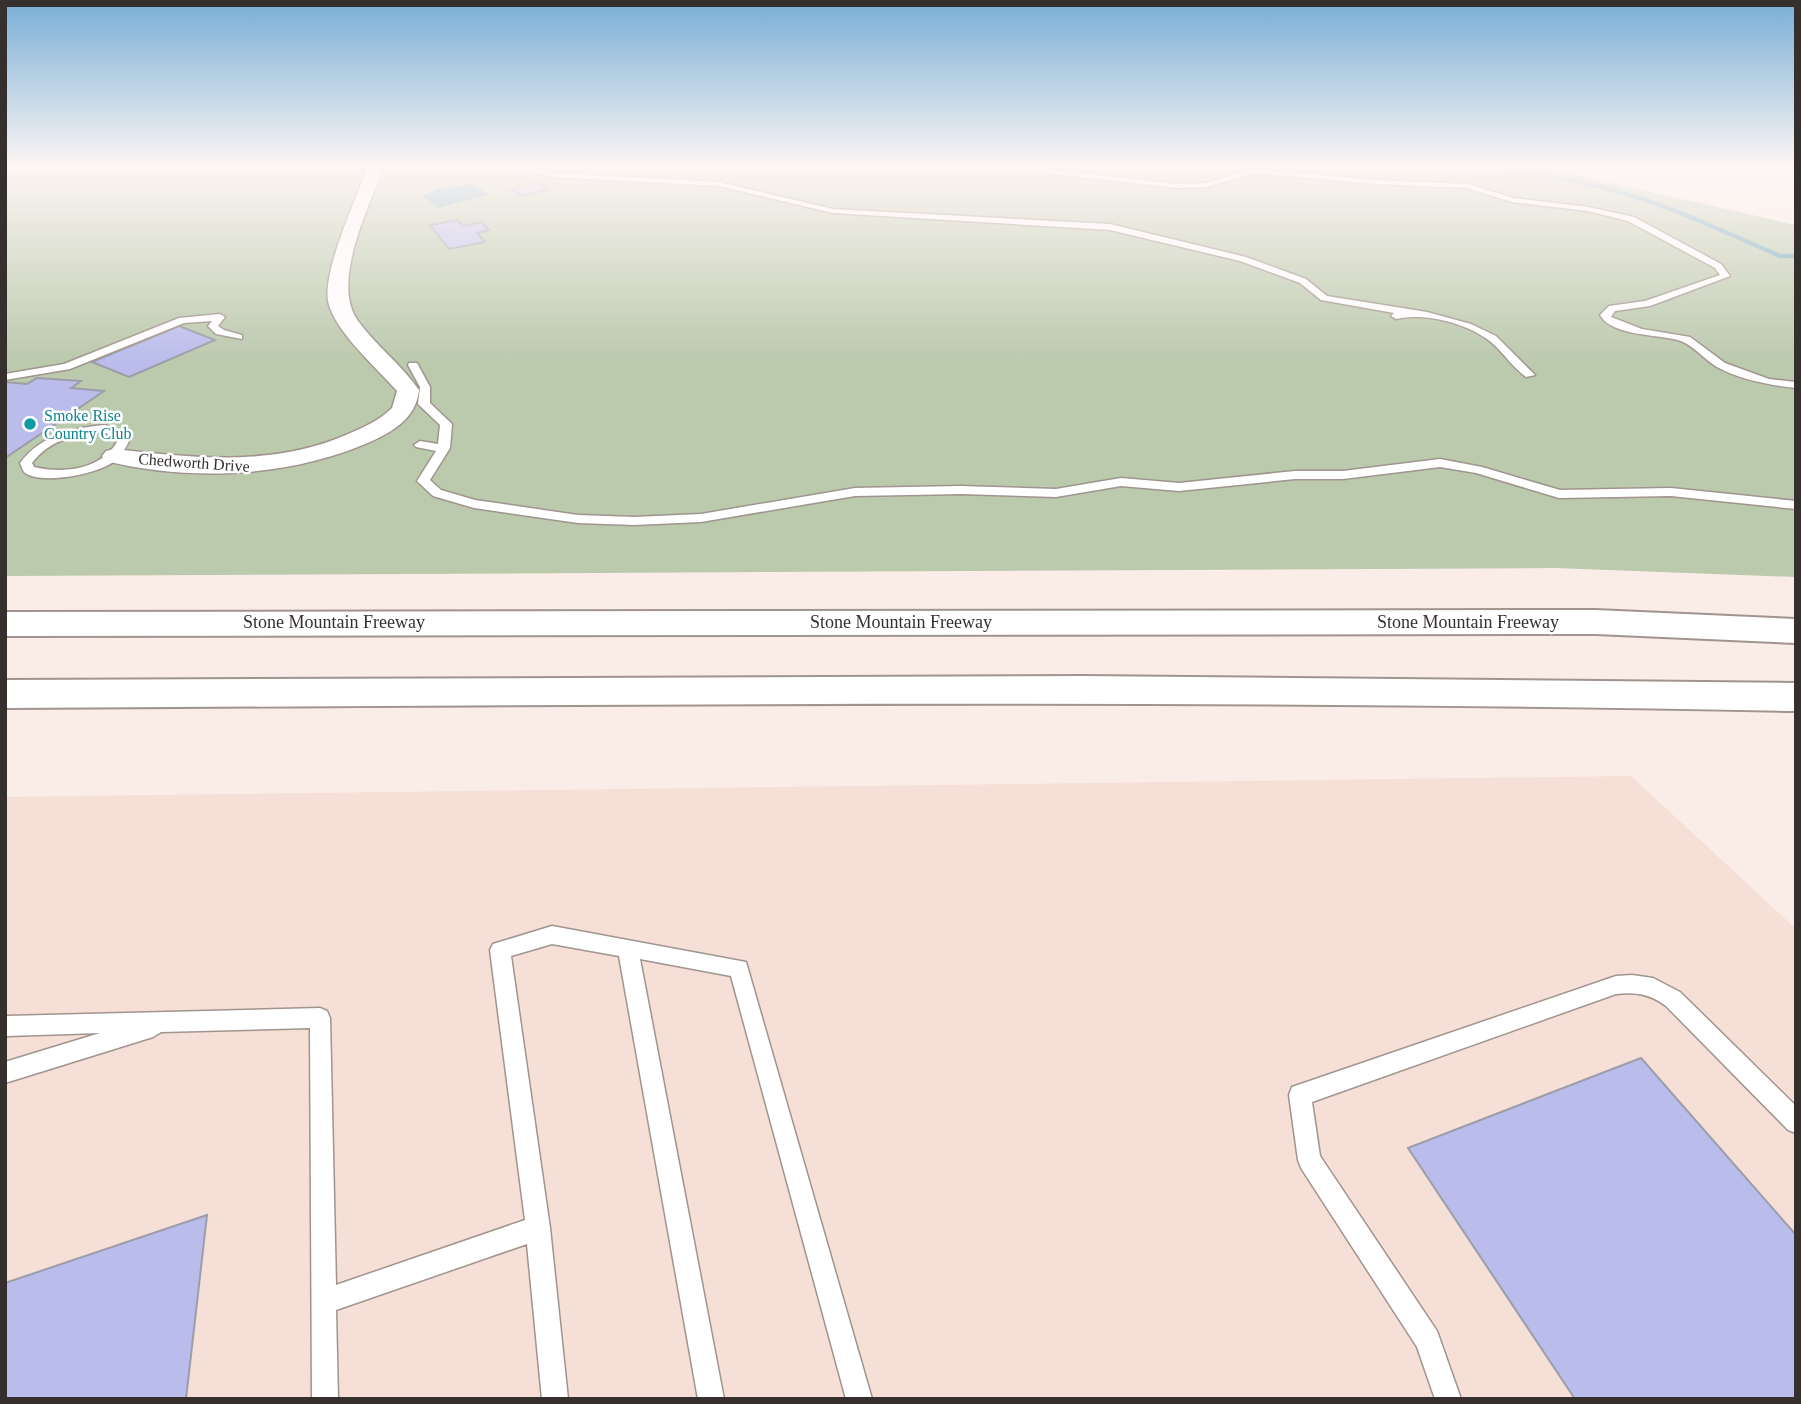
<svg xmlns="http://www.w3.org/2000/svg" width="1801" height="1404" viewBox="0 0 1801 1404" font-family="'Times New Roman',serif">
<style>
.built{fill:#f5dfd7}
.green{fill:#bbc9ad}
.water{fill:#70a5bc}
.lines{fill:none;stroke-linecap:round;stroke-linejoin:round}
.stream{stroke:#70a5bc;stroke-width:4.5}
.building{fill:#babdeb;stroke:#9c9da9;stroke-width:2}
.service-casing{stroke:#a0948e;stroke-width:3}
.minor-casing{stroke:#a0948e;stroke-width:3}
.motorway-casing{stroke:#a0948e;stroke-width:4}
.service{fill:#fff;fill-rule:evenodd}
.minor{fill:#fff;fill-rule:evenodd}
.motorway{fill:#fff;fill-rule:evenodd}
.culture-dot{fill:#0f9aa8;stroke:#fff;stroke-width:2.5}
.labels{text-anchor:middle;stroke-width:5;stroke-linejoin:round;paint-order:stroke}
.far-culture-label{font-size:16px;fill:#0d838f;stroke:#fff;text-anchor:start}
.far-street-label{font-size:16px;fill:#35302e;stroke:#fff}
.street-label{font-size:18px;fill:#35302e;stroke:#fff}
</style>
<rect width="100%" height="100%" fill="#faece6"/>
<!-- built -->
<path class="built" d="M1631,776L1796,929V1399H5V797Z"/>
<!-- green -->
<path class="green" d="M5,166H1537L1796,225V577L1556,568L5,576Z"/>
<!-- water -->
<path class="water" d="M471,184L489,194L438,208L422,196L439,189Z"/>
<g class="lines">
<!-- stream -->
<path class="stream" d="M1336,166C1424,168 1515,165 1601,187C1663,202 1722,231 1780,256H1796"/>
</g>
<!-- building -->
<path class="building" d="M537,183L548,190L522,196L511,189Z
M457,220L463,226L482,222L489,230L477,233L485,242L449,249L430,225Z
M179,326L215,340L129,377L92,362Z
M37,378L81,381L71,388L104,391L5,458V382L27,384Z
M1641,1058L1796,1235V1399H1575L1408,1148Z
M207,1215L186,1399H5V1283Z"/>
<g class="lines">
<defs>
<path id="service" d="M507,166H520L552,173L719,182L833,209L1110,224L1246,257L1306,279L1327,296L1427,312L1471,324L1496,336L1535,375L1526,377C1512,367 1504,353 1491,342C1468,323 1424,312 1396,319L1391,316L1394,313L1321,300L1300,283L1240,261L1110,230L833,213L719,186L552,177Z
M1042,166H1050L1053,170L1178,184L1206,183L1253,169L1376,180L1468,184L1513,198L1588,207L1634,217L1721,264L1730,276L1650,306L1615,311L1611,317L1642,329L1690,337L1725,363L1769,379L1796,382V388C1769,385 1741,380 1717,367C1705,360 1694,346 1681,341C1661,334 1612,337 1600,315L1609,306L1645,301L1720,275L1715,268L1628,221L1588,211L1512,202L1467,188L1376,184L1253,173L1207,187L1178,188L1051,174L1042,171Z
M220,314L225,317L218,326L224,330L242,335V339L216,334L208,326L212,321L184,323L70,369L5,380V374L64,364L179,318Z
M409,363H417L430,387V403L452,424L450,448L430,480L441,490L475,500L578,515L634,517L701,514L855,488L961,486L1056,489L1121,478L1179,483L1295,471H1343L1440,459L1482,467L1560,490L1671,488L1796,501V509L1671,496L1559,498L1476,473L1440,467L1343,479H1295L1179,491L1121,486L1056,497L961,494L855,496L701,522L634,525L578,523L474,508L433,496L417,481L436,451L416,447L414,445L420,441L438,444L440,425L418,404L420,387L408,365Z
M105,425L131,437C127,446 123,453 116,460C100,474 43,485 25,473C23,471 21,465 20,463C41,435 72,428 105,425ZM103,432L119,438C104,470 64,474 34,467L32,463C49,440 76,434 103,432Z
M552,926L746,962L872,1399H846L731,976L640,959L724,1399H698L619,956L552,944L511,956L550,1228L568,1399H542L527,1244L336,1310L338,1399H312L310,1028L161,1032L153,1037L5,1083V1062L100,1033L7,1036V1016L320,1008L327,1011L330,1018L336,1285L525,1220L490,950L493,944Z
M1632,975L1653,978L1680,992L1796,1106V1133L1788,1130L1666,1006C1650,994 1636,992 1616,994L1312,1102L1320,1156L1437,1331L1461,1399H1435L1417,1347L1301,1168L1298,1160L1289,1095L1292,1087L1616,976Z"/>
<path id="minor" d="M365,166H379L382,172C367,211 331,284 358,321C376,346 402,365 419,390C416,418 394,431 370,442C290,477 191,482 106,461L102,456L106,451L114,449C192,458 272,467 346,435C362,428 379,421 392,408L397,391C377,368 334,331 328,301C323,271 355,201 366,172Z"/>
<path id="motorway" d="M1596,610L1796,619V643L1596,634L5,636V612Z
M1083,676L1796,683V711C1199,699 602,705 5,708V680Z"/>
</defs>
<!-- service casing -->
<use href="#service" class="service-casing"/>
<!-- minor casing -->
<use href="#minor" class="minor-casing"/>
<!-- motorway casing -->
<use href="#motorway" class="motorway-casing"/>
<!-- service -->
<use href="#service" class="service"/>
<!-- minor -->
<use href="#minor" class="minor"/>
<!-- motorway -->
<use href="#motorway" class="motorway"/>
</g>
<!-- sky -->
<linearGradient id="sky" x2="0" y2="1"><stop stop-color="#78aed6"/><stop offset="0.46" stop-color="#fdf6f4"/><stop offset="1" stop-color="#fdf6f4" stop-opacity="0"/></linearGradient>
<rect width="1801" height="362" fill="url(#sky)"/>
<!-- markers -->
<circle class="culture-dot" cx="30" cy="424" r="7"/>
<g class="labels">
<!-- far-culture labels -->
<g class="far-culture-label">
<text x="44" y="421">Smoke Rise<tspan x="44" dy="18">Country Club</tspan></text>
</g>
<!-- far-street labels -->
<g class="far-street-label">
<text transform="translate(194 462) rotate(4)" y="6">Chedworth Drive</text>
</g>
<!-- street labels -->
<g class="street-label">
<text x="334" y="628">Stone Mountain Freeway</text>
<text x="901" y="628">Stone Mountain Freeway</text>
<text x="1468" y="628">Stone Mountain Freeway</text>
</g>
</g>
<!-- border -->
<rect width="1801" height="1404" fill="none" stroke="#35302e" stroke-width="14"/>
</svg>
